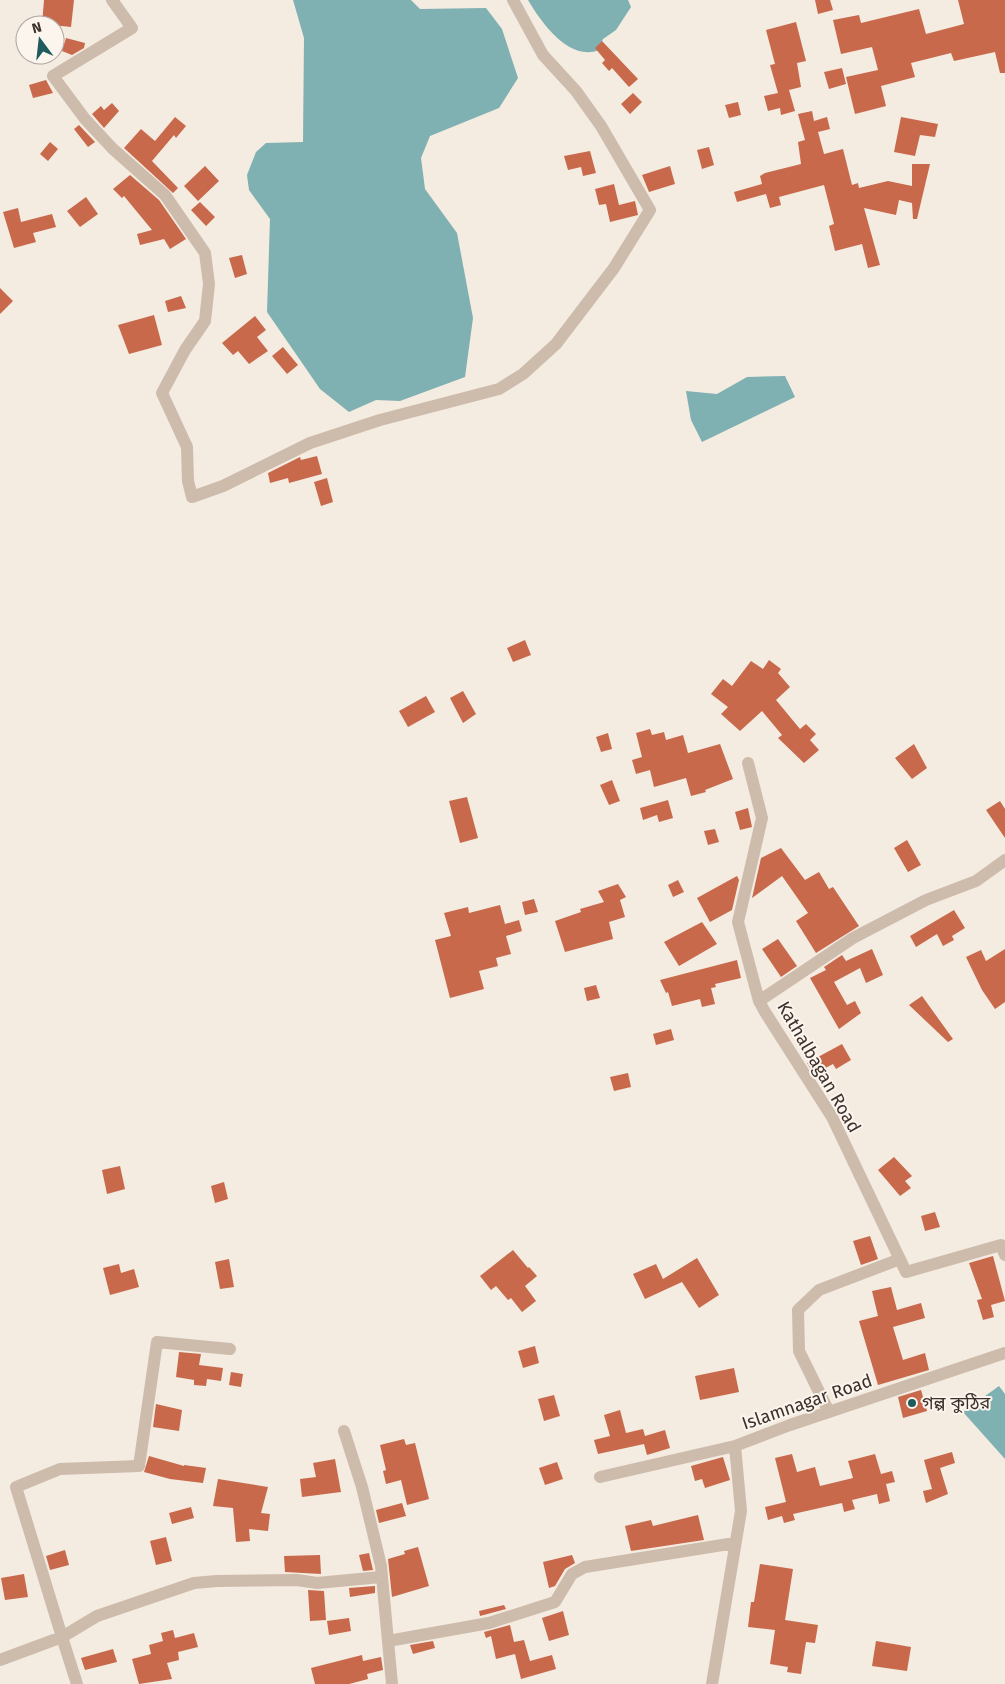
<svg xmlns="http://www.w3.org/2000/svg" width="1005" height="1684" viewBox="0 0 1005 1684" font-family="'Fira Sans','Noto Sans Bengali',sans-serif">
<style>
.water{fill:#7fb0b2}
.building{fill:#c8694b}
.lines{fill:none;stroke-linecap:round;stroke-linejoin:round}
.minor{stroke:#cdbbac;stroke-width:12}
.poi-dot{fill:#1f5a5e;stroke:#fbf5ee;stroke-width:2}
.labels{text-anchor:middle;stroke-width:4;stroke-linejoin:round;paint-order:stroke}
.street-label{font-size:18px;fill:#3b302b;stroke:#fbf5ee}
.poi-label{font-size:18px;fill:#3b302b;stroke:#fbf5ee;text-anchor:start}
</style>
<rect width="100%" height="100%" fill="#f4ebe1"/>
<!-- water -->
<path class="water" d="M293,0H411L420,9L486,8L502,29L518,78L499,108L430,136L421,158L425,189L457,233L473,318L465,377L400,401L376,400L349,412L320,389L267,312L270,219L249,190L247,175L256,152L266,143L303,142L304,38Z
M528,0H628L631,7L616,30L603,39L599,50C569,62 541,22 528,0Z
M785,376L795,397L702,442L691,420L686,391L717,394L747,377Z
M999,1386L1005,1394V1459L963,1412Z"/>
<!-- building -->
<path class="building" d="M44,0H74L71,27L42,24Z
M815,0H830L833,10L818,14Z
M958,0H1005V73H1000L995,52L954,61L951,53L911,63L915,77L881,86L886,106L855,114L846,77L878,70L872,47L841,54L833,20L859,15L861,23L919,9L926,34L964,24Z
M796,22L806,61L797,63L801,87L789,90L795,111L781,115L780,108L768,111L764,96L778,93L770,65L775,64L766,30Z
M66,38L85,43L84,48L72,55L62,51Z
M602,41L638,79L629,87L612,68L609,71L602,63L605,60L595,48Z
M842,68L846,84L829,89L824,72Z
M46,80L53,93L33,98L29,85Z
M633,93L642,102L630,114L621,104Z
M738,102L741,115L729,118L725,105Z
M112,103L119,111L104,128L92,114L101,106L104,110Z
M812,111L814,121L827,117L830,129L818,132L824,154L843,149L852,185L858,183L859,188L888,181L912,186V164H930L917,219H913L912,203L899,200L896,215L864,208L880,265L868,268L862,244L835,251L829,226L834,224L824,185L779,197L781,205L770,208L766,194L737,202L734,192L762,184L760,176L765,173L801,164L798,142L805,140L798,114Z
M175,117L186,126L176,138L174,135L152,161L178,188L173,193L124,148L141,129L155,141Z
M901,117L938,124L935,137L920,135L915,156L894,152Z
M79,125L95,142L88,147L74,129Z
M50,142L58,149L48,161L40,154Z
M709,147L714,165L702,169L697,150Z
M590,151L596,173L583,176L581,167L568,170L564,156Z
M205,166L219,181L198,201L184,186Z
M670,166L675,184L649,192L642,175Z
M130,175L159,200L186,239L170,249L164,239L140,245L137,234L152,230L124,196L122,198L113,189Z
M614,184L619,205L635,201L638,215L610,222L606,204L599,205L595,189Z
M86,197L98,214L80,227L67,211Z
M200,202L215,217L206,226L191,210Z
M18,208L21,222L52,214L56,227L33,233L36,242L14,248L3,212Z
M242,255L247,274L235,278L229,258Z
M0,288L13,301L0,314Z
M181,296L186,308L168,312L165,301Z
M154,315L162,345L129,354L118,325Z
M255,316L266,330L257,337L268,351L249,364L238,351L233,355L222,343Z
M283,347L298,365L287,374L272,356Z
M317,456L322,474L289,483L288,478L270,483L268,473L300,457L301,460Z
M327,478L333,502L321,506L314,482Z
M525,640L531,655L513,662L507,648Z
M769,660L781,669L778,673L790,687L776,700L800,729L806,724L816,734L810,740L819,750L804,763L778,738L782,735L762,711L740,731L721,714L728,707L711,694L723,679L732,686L751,661L763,669Z
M463,691L476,714L463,723L450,698Z
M426,696L435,712L408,727L399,711Z
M650,729L652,735L664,732L666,740L683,735L688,753L720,744L733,779L705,790L706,792L691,796L686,778L654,787L650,770L636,774L632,760L642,757L636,733Z
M608,733L612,749L601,752L596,737Z
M914,744L927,768L912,779L895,758Z
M612,780L620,801L609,805L600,785Z
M467,797L478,838L460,843L449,801Z
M668,800L673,818L659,822L657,815L643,820L640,808Z
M1000,801L1005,809V838L986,810Z
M748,808L752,827L740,830L735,812Z
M715,829L719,842L708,845L704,831Z
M907,840L921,865L908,872L894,848Z
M781,848L805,880L819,872L829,889L833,887L859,926L816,953L796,921L808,913L782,876L752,898L761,858Z
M737,876L739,880L732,910L710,922L697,898Z
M678,880L684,892L673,897L668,885Z
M618,884L626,897L620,900L625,917L609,922L613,939L565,952L555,921L581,912L580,909L604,902L598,891Z
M534,899L538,912L525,915L522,902Z
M500,905L505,924L519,920L522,931L506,936L511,954L496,958L498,966L479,971L484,989L450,998L435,940L451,936L444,913L468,907L469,913Z
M954,910L965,928L952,936L954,940L943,946L937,934L916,947L910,936Z
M702,922L717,944L679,966L664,942Z
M778,939L797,966L781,977L762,949Z
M872,949L883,975L866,983L860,968L834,982L847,1005L855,1001L861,1013L839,1029L810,978L826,970L824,967L842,955L846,961Z
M1005,949V1002L995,1009L982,990L966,957L981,950L986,961Z
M737,960L741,978L715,984L716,987L711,988L715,1004L702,1007L700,999L672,1006L668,992L666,993L660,980Z
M596,985L600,998L587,1001L584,988Z
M922,996L953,1039L948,1042L909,1005Z
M671,1029L674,1040L656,1045L653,1034Z
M842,1044L851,1060L836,1069L833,1064L814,1074L807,1063Z
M628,1073L631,1087L614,1091L610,1077Z
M894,1157L912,1176L905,1181L911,1188L900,1196L878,1170Z
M120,1166L125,1189L107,1194L102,1170Z
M224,1182L228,1199L215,1203L211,1186Z
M935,1212L940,1227L925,1231L921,1216Z
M870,1236L878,1259L861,1265L853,1241Z
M513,1250L528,1268L529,1267L537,1276L525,1286L536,1301L522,1312L511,1298L508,1300L496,1286L491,1290L480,1276Z
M993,1256L1005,1301L991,1305L994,1317L983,1320L977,1300L982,1299L969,1263Z
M697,1258L719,1295L699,1308L682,1282L645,1299L633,1274L656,1264L663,1279Z
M229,1259L234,1287L220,1289L215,1262Z
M119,1264L121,1273L134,1269L139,1287L110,1295L103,1268Z
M891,1287L897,1310L921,1303L925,1318L893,1327L903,1360L925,1353L929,1370L878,1385L859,1321L878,1316L872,1291Z
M535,1346L539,1363L523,1368L518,1351Z
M179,1352L201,1354L199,1365L223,1368L221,1381L207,1379L206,1386L194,1385V1380L176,1377Z
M734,1368L739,1392L700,1400L695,1376Z
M231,1372L243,1374L241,1387L229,1385Z
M921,1390L927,1411L903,1418L898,1397Z
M554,1395L560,1416L544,1421L538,1399Z
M156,1404L182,1410L179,1431L153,1427Z
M620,1410L626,1433L643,1429L645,1436L665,1430L670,1448L647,1455L644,1444L598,1454L594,1440L610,1436L604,1415Z
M404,1439L406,1445L415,1443L429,1499L407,1505L401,1480L386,1484L383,1471L386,1470L380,1445Z
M952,1452L955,1463L940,1468L948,1494L926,1503L923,1491L932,1489L924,1460Z
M792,1454L797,1472L815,1467L820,1486L853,1478L848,1461L875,1454L881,1474L892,1471L895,1482L886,1484L890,1501L879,1504L877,1494L852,1500L855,1509L844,1512L842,1503L793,1514L795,1520L784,1523L782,1516L768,1520L765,1507L786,1502L775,1458Z
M149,1456L184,1466V1465L206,1468L203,1483L170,1479L144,1472Z
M723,1457L730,1480L705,1488L702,1479L695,1481L691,1466Z
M335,1459L341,1492L302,1497L300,1479L316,1477L313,1463Z
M557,1462L563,1479L545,1485L539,1468Z
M218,1479L268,1487L261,1513L270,1514L268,1531L249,1529L250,1541L236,1542L233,1508L213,1506Z
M402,1503L406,1516L379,1523L376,1510Z
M191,1507L194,1518L172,1524L169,1513Z
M698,1515L704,1540L631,1551L625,1526L651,1520L653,1526Z
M166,1537L172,1561L156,1565L150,1541Z
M418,1547L429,1586L392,1597L388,1559L405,1554L404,1551Z
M65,1550L69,1565L50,1570L46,1556Z
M369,1553L373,1570L363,1571L359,1555Z
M320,1555L321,1574L285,1572L284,1556Z
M572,1555L575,1563L565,1569L555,1586L549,1588L543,1562Z
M760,1564L793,1569L785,1620L818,1625L815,1643L806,1642L801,1674L787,1672L788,1667L770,1664L775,1630L748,1627L751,1602H754Z
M24,1574L28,1597L5,1600L1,1578Z
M375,1586V1593L350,1597L349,1588Z
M308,1590L324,1591L326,1620L310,1621Z
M504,1605L506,1609L480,1616L479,1611Z
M563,1611L569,1635L549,1641L542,1618Z
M349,1618L351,1631L329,1635L327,1621Z
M510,1625L514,1642L524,1640L530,1661L552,1655L556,1669L521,1679L515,1654L496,1659L491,1636L486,1638L484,1632Z
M173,1630L175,1638L194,1633L198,1647L178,1652L179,1660L167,1663L172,1679L139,1684L132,1659L151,1654L149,1645L163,1641L161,1633Z
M433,1641L435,1648L413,1654L410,1645Z
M876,1641L911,1647L907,1671L872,1666Z
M113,1649L117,1662L85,1670L81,1658Z
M362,1655L363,1661L381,1657L383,1670L367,1674L368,1679L349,1684H315L311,1668Z"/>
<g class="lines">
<!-- minor -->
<path class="minor" d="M112,0L132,28L53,76L85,119L113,149L165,195L205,253L209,284L205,321L185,350L162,393L187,447L188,481L192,497L223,486L310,443L380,420L499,389L523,374L556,344L614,268L650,210L601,126L576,91L543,55L513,0
M748,763L762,818L738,922L759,1001L765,1012L832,1117L906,1272L1001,1245L1005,1255
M759,1001L853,938L926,900L976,881L1005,860
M829,1412L799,1351L798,1310L819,1290L900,1259
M344,1431L362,1487L381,1566L392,1684
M600,1477L735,1446
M388,1641L489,1623L555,1602L572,1574L585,1567L735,1543
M0,1660L62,1637L16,1487L60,1469L139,1466L157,1342L230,1349
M77,1684L62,1637L97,1616L194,1583L217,1581L297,1580L317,1583L381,1577
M712,1684L741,1511L735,1446L790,1425L1005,1353"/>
</g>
<!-- markers -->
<circle class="poi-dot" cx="912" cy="1403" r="5"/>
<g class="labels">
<!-- street labels -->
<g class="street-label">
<text transform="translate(819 1067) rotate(60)" y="6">Kathalbagan Road</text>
<text transform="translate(807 1402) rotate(-19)" y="6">Islamnagar Road</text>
</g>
<!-- poi labels -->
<g class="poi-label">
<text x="922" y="1409">গল্প কুঠির</text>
</g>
</g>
<!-- north arrow -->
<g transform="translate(40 40) rotate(345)"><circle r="24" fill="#fbf5ee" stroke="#aea6a0"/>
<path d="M0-4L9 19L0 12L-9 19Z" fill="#1f5a5e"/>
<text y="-8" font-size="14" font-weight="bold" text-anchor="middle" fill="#3b302b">N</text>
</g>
</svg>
